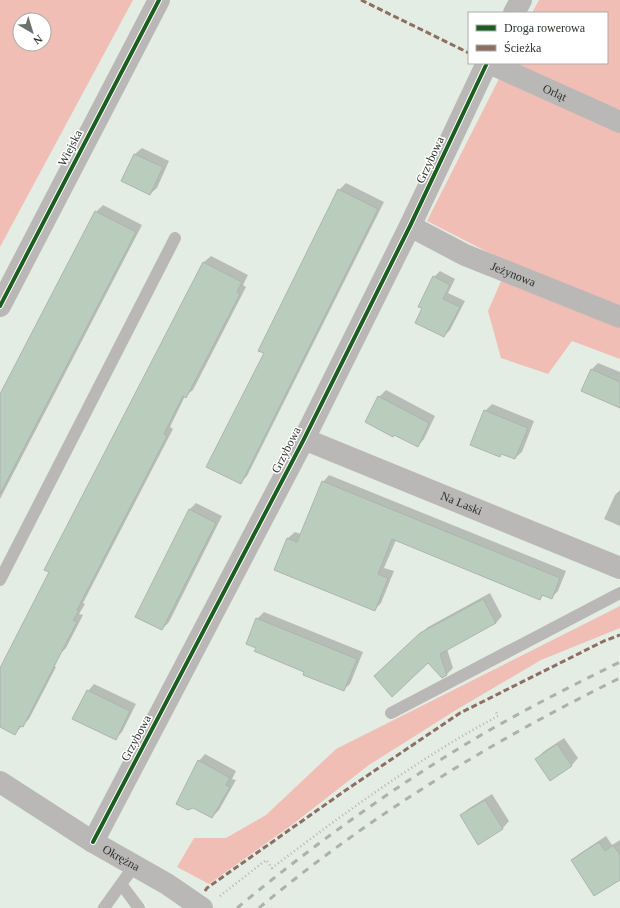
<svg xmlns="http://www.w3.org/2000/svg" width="620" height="908" viewBox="0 0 620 908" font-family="'Times New Roman',serif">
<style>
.forest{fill:#f1beb5;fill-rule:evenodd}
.shadow{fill:#0003}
.building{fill:#bacdbc;stroke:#adb4ad}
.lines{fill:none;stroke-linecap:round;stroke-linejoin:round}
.path{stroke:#b4b4b1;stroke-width:2.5;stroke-dasharray:1 3;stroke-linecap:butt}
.lane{stroke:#bab8b7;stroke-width:12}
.street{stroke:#bab8b7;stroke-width:22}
.rail{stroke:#adb0ab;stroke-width:3;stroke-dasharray:7 7;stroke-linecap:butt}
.quiet{stroke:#8d6e63;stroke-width:3;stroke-dasharray:6 3;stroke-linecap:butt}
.cycleway-casing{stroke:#fff;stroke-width:6}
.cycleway{stroke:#1b5e20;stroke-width:4}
.labels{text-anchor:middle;stroke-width:3;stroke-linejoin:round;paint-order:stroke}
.street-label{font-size:12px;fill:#2b322c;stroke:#fff}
</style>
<rect width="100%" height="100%" fill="#e4ede4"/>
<!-- forest -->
<path class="forest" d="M0,0H133L0,247ZM20,20H44V44H20Z
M539,0H620V359L572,341L548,374L501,358L488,311L509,263L427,221L507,63H607V13H532Z
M620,606V628L541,660L456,710L369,765L293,824L209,884L177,867L194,838H226L266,815L336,749Z"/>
<!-- shadow -->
<path class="shadow" d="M142,148L169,161L157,188L150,194L122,180L135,154Z
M346,183L384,202L247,476L240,483L265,353L339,190Z
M103,205L142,225L0,499V397L96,212Z
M211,256L248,275L243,285L246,287L193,390L185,396L170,427L173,429L83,603L85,604L79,614L83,615L66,648L59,655L51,572L46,569L204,262Z
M440,271L455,279L448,293L465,301L450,330L444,336L423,308L434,277Z
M598,363L620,372V403L592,369Z
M386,390L435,416L424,439L418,446L379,397Z
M492,404L534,421L522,452L515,458L485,411Z
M329,475L566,571L558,591L551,598L544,595L540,598L396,540L384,568L394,571L381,603L374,610L276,569L288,538L295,532L301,534L323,482Z
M620,490V526L604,519L615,495Z
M196,503L222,516L169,622L162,629L136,616L190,509Z
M490,593L502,616L496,623L447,649L453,668L446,675L428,662L382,670L428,627Z
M264,612L363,652L350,684L343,690L257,647V619Z
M16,646L56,667L29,719L14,734L0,726V670Z
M94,684L136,704L122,732L115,739L88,691Z
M564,738L578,758L572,765L551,779L537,759L543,752Z
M205,754L236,771L232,779L236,780L219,810L212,817L199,761Z
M492,794L509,821L503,828L479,843L461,815L468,809Z
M606,836L612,845L620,840V878L572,860L579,854Z"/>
<!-- building -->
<path class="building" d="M134,154L163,167L150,195L121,181Z
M338,189L378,209L241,484L206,467L264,353L258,351Z
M95,211L136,232L0,494V394Z
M203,262L242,282L237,292L240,294L186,398L183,396L164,434L167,436L77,610L79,611L73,620L77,622L23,727L20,726L15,735L0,727V668L49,572L44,570Z
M433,276L450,285L443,299L460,307L444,337L415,323L422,308L418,307Z
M591,369L620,382V408L581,391Z
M378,396L429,423L418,447L394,435L393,437L365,422Z
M484,410L528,428L515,459L501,454L500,457L470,445Z
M322,481L560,578L552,599L542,595L540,600L392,539L378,574L388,578L375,611L274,570L287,538L297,542Z
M189,509L216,523L162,630L135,617Z
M483,599L496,623L440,654L447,675L442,678L428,663L392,697L374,676L420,633Z
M256,618L357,659L344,691L303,675L304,672L254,651L256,648L246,644Z
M87,690L130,711L116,740L72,719Z
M557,744L572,766L550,781L535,759Z
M198,760L230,778L226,785L230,787L212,818L193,808L188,810L176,804Z
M485,800L503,829L478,845L460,815Z
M599,842L605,851L613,845L620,855V880L594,896L571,860Z"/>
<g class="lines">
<!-- path -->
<path class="path" d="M220,896L266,860L272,868C344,813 418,759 498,716L495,710"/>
<!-- lane -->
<path class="lane" d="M0,580L175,238
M391,713L620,593
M121,884L139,908
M104,908L134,866"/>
<!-- street -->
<g class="street">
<path d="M514,13L521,0"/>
<path id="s1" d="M489,63L620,122"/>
<path id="s2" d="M410,226L465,255L620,317"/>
<path d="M0,306L159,0"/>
<path id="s3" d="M304,439L620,568"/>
<path id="s4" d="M0,782L93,842L167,884L202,908"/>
<path d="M93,842L304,439L410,226L487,63"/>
</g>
<!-- rail -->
<path class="rail" d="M237,908C306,851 377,799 453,752C506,719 563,690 620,662
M259,908C369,816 492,741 620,678"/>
<!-- quiet -->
<path class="quiet" d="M361,0L469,53
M205,891L207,888L346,790L460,713L604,641L620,635"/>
<defs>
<path id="cycleway" d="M0,306L159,0
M93,842L304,439L410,226L487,63"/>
</defs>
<!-- cycleway casing -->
<use href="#cycleway" class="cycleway-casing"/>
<!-- cycleway -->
<use href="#cycleway" class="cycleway"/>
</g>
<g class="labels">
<!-- street labels -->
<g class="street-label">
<text dy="4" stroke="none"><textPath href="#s1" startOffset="72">Orląt</textPath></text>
<text transform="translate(70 148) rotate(-63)" y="4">Wiejska</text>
<text transform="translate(430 160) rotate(-65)" y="4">Grzybowa</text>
<text dy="4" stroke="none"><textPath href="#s2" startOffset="114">Jeżynowa</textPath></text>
<text transform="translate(286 450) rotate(-63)" y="4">Grzybowa</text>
<text dy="4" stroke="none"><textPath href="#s3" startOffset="170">Na Laski</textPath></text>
<text transform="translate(136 738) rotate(-62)" y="4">Grzybowa</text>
<text dy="4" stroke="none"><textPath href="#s4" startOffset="143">Okrężna</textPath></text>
</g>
</g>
<!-- legend -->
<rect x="468" y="12" width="140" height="52" fill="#ffffff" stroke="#aaadab"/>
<rect x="476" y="25" width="20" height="6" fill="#1b5e20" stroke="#aaadab"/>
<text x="504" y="32" font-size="12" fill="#2b322c">Droga rowerowa</text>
<rect x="476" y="45" width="20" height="6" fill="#8d6e63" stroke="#aaadab"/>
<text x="504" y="52" font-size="12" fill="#2b322c">Ścieżka</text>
<!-- north arrow -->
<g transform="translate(32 32) rotate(142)"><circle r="19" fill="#ffffff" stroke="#aaadab"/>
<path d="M0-3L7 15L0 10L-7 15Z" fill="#6c736c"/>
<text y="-6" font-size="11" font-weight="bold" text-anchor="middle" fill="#2b322c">N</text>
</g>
</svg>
